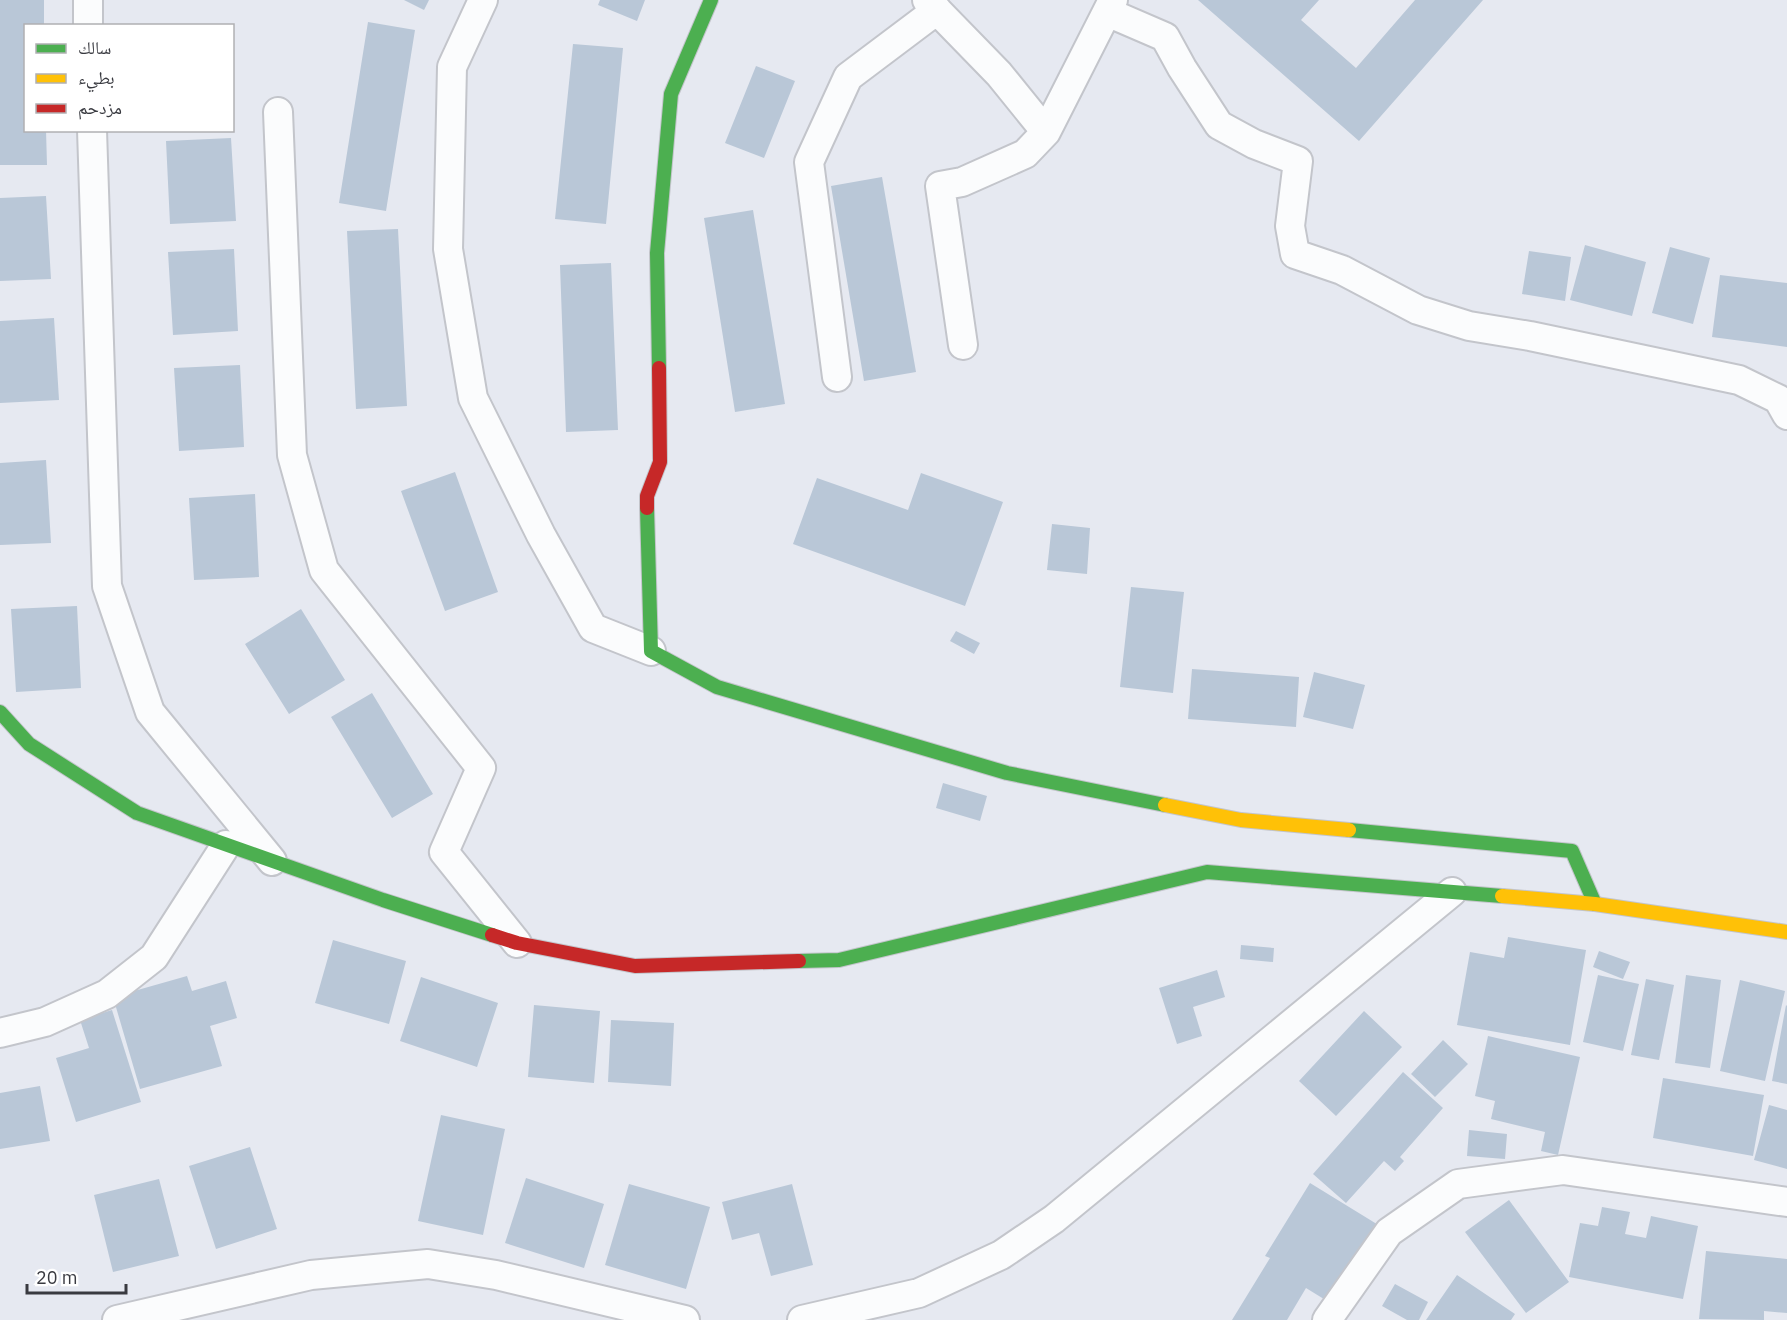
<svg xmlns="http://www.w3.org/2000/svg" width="1787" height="1320" viewBox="0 0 1787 1320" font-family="'IBM Plex Sans','Noto Naskh Arabic',sans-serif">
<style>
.building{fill:#b9c7d7}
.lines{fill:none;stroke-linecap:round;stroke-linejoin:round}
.street-casing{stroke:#c3c5cb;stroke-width:32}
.fast-casing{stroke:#c3c5cb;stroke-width:16}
.slow-casing{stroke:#c3c5cb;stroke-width:16}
.jam-casing{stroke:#c3c5cb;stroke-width:16}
.street{stroke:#fbfcfd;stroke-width:28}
.fast{stroke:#4caf50;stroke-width:14}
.slow{stroke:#ffc107;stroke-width:14}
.jam{stroke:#c62828;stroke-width:14}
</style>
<rect width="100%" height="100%" fill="#e6e9f1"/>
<!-- building -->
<path class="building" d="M0,0H44V26H26V130H46L47,165H0Z
M404,0H429L424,10Z
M600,0H645L637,21L598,5Z
M1198,0H1319L1301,20L1356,68L1415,0H1483L1359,141Z
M368,22L415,30L386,211L339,203Z
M573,44L623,48L606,224L555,219Z
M756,66L795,81L764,158L725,143Z
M231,138L236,221L170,224L166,141Z
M882,177L916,372L864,381L831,186Z
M46,196L51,279L0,281V198Z
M753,210L785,404L735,412L704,218Z
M398,229L407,406L356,409L347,231Z
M1585,245L1646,262L1632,316L1570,300Z
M1670,247L1710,258L1693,324L1652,313Z
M234,249L238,331L173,335L168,252Z
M1529,251L1571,257L1565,301L1522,294Z
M611,263L618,430L566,432L560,265Z
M1720,275L1787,283V347L1712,337Z
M54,318L59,400L0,403V321Z
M240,365L244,447L179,451L174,368Z
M46,460L51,543L0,545V463Z
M455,472L498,592L445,611L401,491Z
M921,473L1003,502L965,606L793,544L817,478L908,510Z
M255,494L259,577L194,580L189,498Z
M1052,524L1090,528L1087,574L1047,570Z
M1131,587L1184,592L1173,693L1120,687Z
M77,606L81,688L16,692L11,609Z
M301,609L345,680L289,714L245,644Z
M956,631L980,643L974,654L950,641Z
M1192,669L1299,677L1296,727L1188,719Z
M1314,672L1365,685L1353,729L1303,717Z
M372,693L433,794L392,818L331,717Z
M943,783L987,796L980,821L936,808Z
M1508,937L1586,950L1570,1045L1457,1025L1470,952L1504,958Z
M333,940L406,961L389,1024L315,1003Z
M1241,945L1274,948L1273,962L1240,959Z
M1599,951L1630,962L1623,979L1593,967Z
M1217,970L1225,997L1193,1007L1202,1036L1177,1044L1159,988Z
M1598,975L1639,984L1623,1051L1583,1042Z
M1686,975L1721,980L1710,1068L1675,1063Z
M187,976L192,991L226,981L237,1018L210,1026L222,1066L140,1089L113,997Z
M421,977L498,1003L477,1067L400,1041Z
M1646,979L1674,985L1659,1060L1631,1055Z
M1740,980L1785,991L1765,1081L1720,1071Z
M534,1005L600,1011L594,1083L528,1077Z
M1786,1005L1787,1006V1084L1772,1081Z
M112,1010L141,1102L76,1122L56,1058L89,1048L80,1020Z
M1364,1011L1402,1047L1336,1116L1299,1081Z
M611,1020L674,1023L671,1086L608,1082Z
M1488,1036L1580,1057L1558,1155L1541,1151L1545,1132L1491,1119L1495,1101L1475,1096Z
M1443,1040L1468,1064L1435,1097L1411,1074Z
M1403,1072L1443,1108L1400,1157L1404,1161L1395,1171L1384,1161L1346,1203L1313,1174Z
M1663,1078L1764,1095L1753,1156L1653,1138Z
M40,1086L50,1141L0,1149V1093Z
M1769,1105L1787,1110V1169L1754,1160Z
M441,1115L505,1129L483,1235L418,1221Z
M1469,1130L1507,1134L1505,1159L1467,1156Z
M250,1147L277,1229L216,1249L189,1166Z
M526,1178L604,1204L584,1268L505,1243Z
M159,1179L179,1256L113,1272L94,1195Z
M1310,1183L1380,1226L1332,1304L1306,1288L1287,1320H1232L1270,1258L1265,1256Z
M629,1184L710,1207L686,1289L605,1265Z
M792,1184L813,1265L771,1276L759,1233L732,1240L722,1202Z
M1509,1200L1569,1282L1526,1313L1465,1232Z
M1602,1207L1630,1212L1625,1234L1646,1238L1651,1216L1698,1226L1683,1299L1569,1277L1580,1223L1598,1226Z
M1706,1251L1787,1259V1313L1764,1311V1320L1699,1319Z
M1457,1275L1515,1314L1511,1320H1426Z
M1395,1284L1428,1302L1419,1320H1407L1382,1306Z"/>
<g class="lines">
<defs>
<path id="street" d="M88,0V26
M483,0L452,67L448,249L473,398L541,535L593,628L651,651
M927,0L999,74L1046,132L1025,154L962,182L940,186L963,345
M1107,12L1165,37L1182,68L1219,125L1254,144L1298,161L1290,226L1295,254L1342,270L1418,310L1469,326L1530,336L1739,380L1778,399L1787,415
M278,112L292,455L324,570L481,768L444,852L517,943
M92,130L107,586L150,712L272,861
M1046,132L1113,0
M837,377L809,162L848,77L937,10
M0,1033L45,1022L107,994L154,957L226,845
M117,1320L311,1275L428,1264L496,1275L685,1320
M802,1320L919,1293L1001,1255L1054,1219L1452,892
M1327,1320L1389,1232L1458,1184L1563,1170L1787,1202"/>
<path id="fast" d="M659,368L657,253L671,94L711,0
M647,508L651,651L717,687L1007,773L1165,805
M0,712L29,744L137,813L383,900L492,935
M1349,830L1572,851L1595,904
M799,961L839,960L1207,872L1502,896"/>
<path id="slow" d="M1165,805L1241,820L1349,830
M1502,896L1595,904L1787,932"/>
<path id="jam" d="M647,508V496L660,462L659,368
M492,935L517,943L635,966L799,961"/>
</defs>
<!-- street casing -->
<use href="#street" class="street-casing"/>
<!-- fast casing -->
<use href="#fast" class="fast-casing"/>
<!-- slow casing -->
<use href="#slow" class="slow-casing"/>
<!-- jam casing -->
<use href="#jam" class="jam-casing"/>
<!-- street -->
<use href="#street" class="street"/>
<!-- fast -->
<use href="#fast" class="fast"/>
<!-- slow -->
<use href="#slow" class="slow"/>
<!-- jam -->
<use href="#jam" class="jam"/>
</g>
<!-- legend -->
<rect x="24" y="24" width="210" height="108" fill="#ffffff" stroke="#b0b0b3" stroke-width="1.5"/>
<rect x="36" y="44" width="30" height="9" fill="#4caf50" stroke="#b0b0b3" stroke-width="1.5"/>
<text x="78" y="54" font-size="18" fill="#393a40">سالك</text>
<rect x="36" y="74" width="30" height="9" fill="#ffc107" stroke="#b0b0b3" stroke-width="1.5"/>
<text x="78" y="84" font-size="18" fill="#393a40">بطيء</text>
<rect x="36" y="104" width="30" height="9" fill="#c62828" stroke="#b0b0b3" stroke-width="1.5"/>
<text x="78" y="114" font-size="18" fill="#393a40">مزدحم</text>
<!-- scale -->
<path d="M27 1284v9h99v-9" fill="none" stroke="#393a40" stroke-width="3"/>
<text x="36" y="1284" font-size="18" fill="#393a40" stroke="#ffffff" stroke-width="4.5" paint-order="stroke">20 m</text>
</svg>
